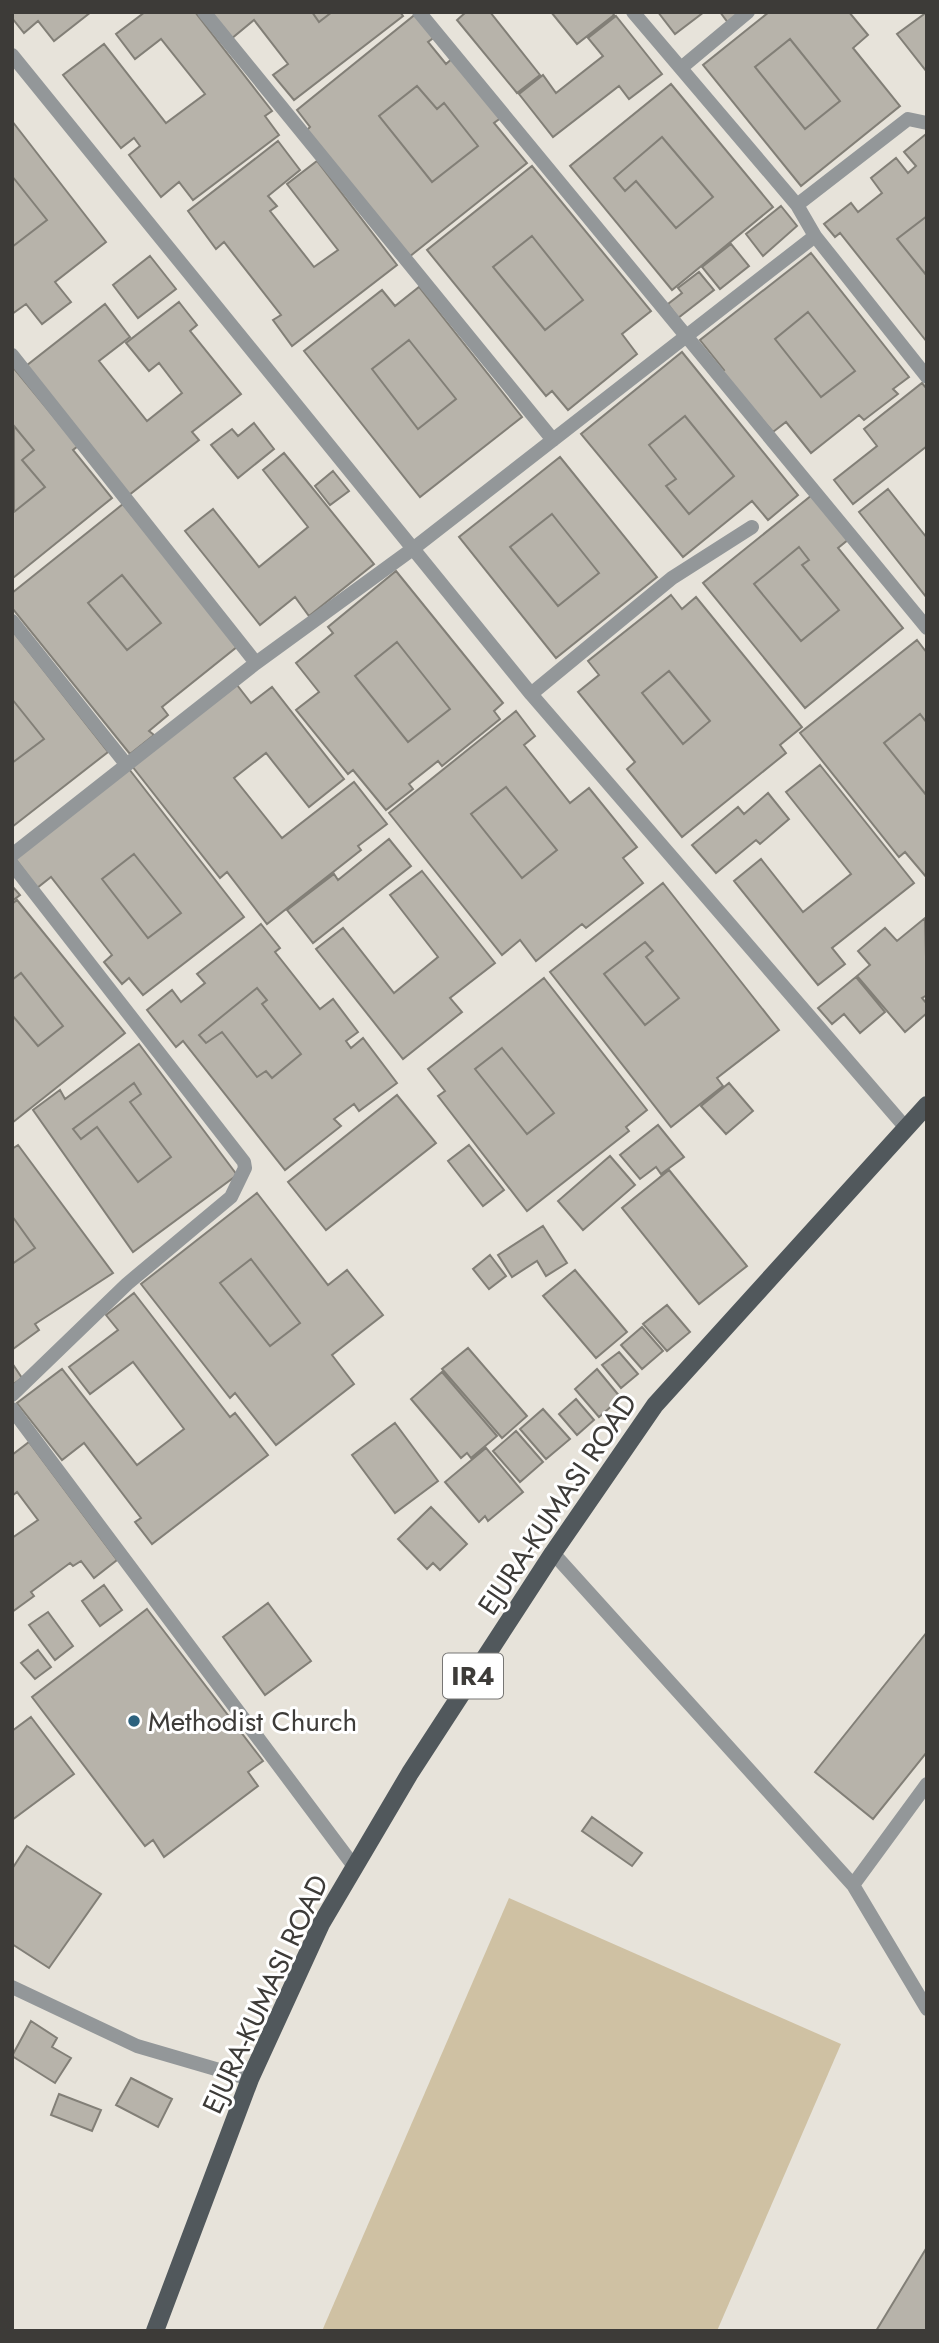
<svg xmlns="http://www.w3.org/2000/svg" width="939" height="2343" viewBox="0 0 939 2343" font-family="Jost,sans-serif">
<style>
.green{fill:#cfc1a3}
.building{fill:#b7b3aa;stroke:#827f77;stroke-width:2;fill-rule:evenodd}
.lines{fill:none;stroke-linecap:round;stroke-linejoin:round}
.street{stroke:#939799;stroke-width:14}
.primary{stroke:#51585c;stroke-width:18}
.poi-dot{fill:#2d627e;stroke:#fff;stroke-width:2.5}
.labels{text-anchor:middle;stroke-width:6;stroke-linejoin:round;paint-order:stroke}
.shield{fill:#fff;stroke:#777674;stroke-width:2}
.shield-label{font-size:26px;font-weight:bold;fill:#3d3b38}
.street-label{font-size:28px;fill:#3d3b38;stroke:#fff}
.poi-label{font-size:28px;fill:#3d3b38;stroke:#fff;text-anchor:start}
</style>
<rect width="100%" height="100%" fill="#e7e3da"/>
<!-- green -->
<path class="green" d="M509,1898L841,2044L717,2331H322Z"/>
<!-- building -->
<path class="building" d="M12,12H91L54,41L38,21L24,33L12,18Z
M145,12H195L272,111L265,116L279,135L193,200L179,182L161,197L129,155L140,146L134,138L121,148L63,75L104,44L166,123L205,94L161,39L135,59L116,34Z
M210,12H312L319,22L332,12H400L403,16L294,100L273,75L288,64L254,20L231,39Z
M312,12H332L319,22Z
M466,12H490L540,75L517,93L457,20Z
M551,12H612L614,15L577,44Z
M658,12H704L675,34Z
M720,12H744L729,24Z
M769,12H849L868,35L853,48L900,106L801,186L703,65ZM790,39L840,101L805,129L755,67Z
M927,12V72L897,34Z
M417,13L436,36L428,42L446,64L454,57L502,117L494,123L527,163L409,257L307,130L310,127L297,110ZM417,86L437,109L444,103L478,146L432,182L379,116Z
M616,16L662,74L629,99L619,86L553,137L519,94L543,75L556,93L603,56L588,38Z
M790,39L840,101L805,129L755,67Z
M671,84L773,207L672,290L570,166ZM662,137L713,197L676,228L636,181L625,191L614,178Z
M417,86L437,109L444,103L478,146L432,182L379,116Z
M12,121L106,242L55,282L71,302L42,324L26,304L12,314V247L47,220L12,176Z
M926,134L927,216L897,239L927,276V342L840,233L835,237L824,224L851,203L858,212L882,193L871,178L896,158L908,173L916,166L904,152Z
M662,137L713,197L676,228L636,181L625,191L614,178Z
M278,141L300,170L268,196L277,206L270,211L314,267L338,250L287,184L317,161L397,265L292,346L273,320L281,315L224,242L216,249L188,211Z
M532,166L651,311L622,334L637,354L568,410L552,391L546,396L427,250ZM532,236L583,300L545,330L493,267Z
M12,176L47,220L12,247Z
M781,206L797,226L763,256L746,234Z
M927,216V276L897,239Z
M532,236L583,300L545,330L493,267Z
M731,244L749,266L720,289L702,267Z
M811,253L909,377L893,389L898,394L864,420L859,415L811,453L786,422L773,432L720,373L724,370L700,340ZM808,312L855,371L821,397L775,339Z
M150,256L176,289L138,318L113,285Z
M699,272L714,290L678,318L668,304L682,293L678,288Z
M419,287L522,417L420,497L304,351L382,290L395,306ZM409,340L456,399L418,429L372,369Z
M179,302L197,325L190,331L241,394L192,432L199,440L129,495L26,366L105,304L130,337L99,361L147,421L182,393L159,363L149,371L126,343Z
M808,312L855,371L821,397L775,339Z
M409,340L456,399L418,429L372,369Z
M682,352L798,495L768,520L752,501L683,557L581,434ZM685,416L734,476L689,514L666,486L676,479L649,445Z
M12,366L78,446L73,450L112,498L13,578L12,510L14,512L45,487L22,460L34,450L14,426L12,428Z
M922,383L927,389V446L853,504L834,480L877,446L864,429Z
M685,416L734,476L689,514L666,486L676,479L649,445Z
M254,423L274,449L238,478L211,445L232,429L238,436Z
M14,426L34,450L22,460L45,487L14,512Z
M284,453L374,564L309,616L295,597L260,625L185,531L213,509L259,567L308,527L263,470Z
M560,457L657,577L556,658L459,537ZM552,514L599,573L558,606L510,547Z
M333,471L349,491L330,505L315,486Z
M888,489L927,538V598L859,512Z
M812,495L849,539L838,548L903,628L805,708L703,583ZM799,547L809,560L802,565L839,610L801,641L754,584Z
M123,504L238,646L162,707L168,715L149,731L154,735L130,754L12,608V593ZM122,575L161,623L127,650L88,603Z
M552,514L599,573L558,606L510,547Z
M799,547L809,560L802,565L839,610L801,641L754,584Z
M396,571L503,703L494,711L500,719L442,766L438,761L409,784L413,789L386,810L353,770L348,774L296,710L319,692L296,663L333,633L328,627ZM397,642L450,709L408,742L355,676Z
M122,575L161,623L127,650L88,603Z
M671,595L682,609L696,597L802,727L780,745L786,753L682,837L627,769L635,762L578,692L599,675L588,661ZM669,671L710,721L683,744L642,693Z
M12,630L108,752L12,827V763L44,739L12,699Z
M917,640L927,653V723L920,714L884,743L927,796V878L905,852L899,857L800,733Z
M397,642L450,709L408,742L355,676Z
M669,671L710,721L683,744L642,693Z
M237,685L251,703L272,687L344,779L309,807L266,753L234,778L282,838L354,782L387,824L358,846L361,850L267,924L227,872L220,878L132,766Z
M12,699L44,739L12,763Z
M516,711L535,736L524,745L570,803L589,788L637,847L623,858L643,883L586,928L582,924L536,961L520,940L502,955L389,813ZM506,787L557,850L522,878L471,814Z
M920,714L927,723V796L884,743Z
M820,765L914,883L832,948L845,964L818,985L734,881L761,859L803,912L851,874L786,792Z
M129,769L244,917L143,995L129,978L122,984L104,962L112,955L51,877L37,888L14,857ZM134,854L181,913L148,938L102,879Z
M506,787L557,850L522,878L471,814Z
M768,793L789,819L760,844L756,840L716,873L692,845L738,807L744,814Z
M389,839L411,866L313,943L287,910L334,874L338,880Z
M134,854L181,913L148,938L102,879Z
M422,871L495,963L450,998L462,1012L403,1059L316,949L343,928L394,993L438,957L390,895Z
M663,883L779,1030L717,1078L723,1086L671,1127L550,972ZM645,942L653,951L646,957L679,998L645,1025L604,974Z
M12,886L20,895L12,901Z
M17,900L125,1033L12,1123V1015L38,1046L63,1026L21,973L12,980V904Z
M925,918L927,995L922,998L927,1004V1013L905,1032L857,976L870,965L858,951L885,928L897,941Z
M261,924L280,948L275,952L320,1009L333,999L358,1032L346,1041L351,1048L363,1038L397,1083L359,1111L354,1104L334,1119L341,1126L285,1170L183,1041L176,1047L147,1010L172,990L181,1002L205,983L197,974ZM257,988L267,1000L262,1004L301,1054L272,1078L266,1071L257,1077L222,1032L206,1043L199,1035Z
M645,942L653,951L646,957L679,998L645,1025L604,974Z
M21,973L63,1026L38,1046L12,1015V980Z
M856,977L885,1012L860,1033L844,1014L832,1024L818,1008Z
M544,978L647,1110L626,1127L629,1131L527,1211L438,1096L445,1091L428,1069ZM502,1048L554,1113L527,1134L475,1069Z
M257,988L267,1000L262,1004L301,1054L272,1078L266,1071L257,1077L222,1032L206,1043L199,1035Z
M139,1044L237,1175L133,1252L33,1110L60,1090L65,1099ZM134,1083L141,1094L130,1102L171,1157L138,1182L97,1127L81,1139L73,1129Z
M502,1048L554,1113L527,1134L475,1069Z
M134,1083L141,1094L130,1102L171,1157L138,1182L97,1127L81,1139L73,1129Z
M729,1083L753,1111L726,1134L701,1106Z
M397,1095L436,1143L326,1230L288,1182Z
M658,1125L684,1157L661,1174L656,1167L640,1179L620,1155Z
M18,1145L113,1273L35,1324L39,1330L13,1349L12,1264L35,1248L12,1216V1149Z
M469,1145L504,1190L483,1206L448,1161Z
M610,1156L635,1185L583,1230L558,1201Z
M669,1170L747,1266L699,1304L622,1208Z
M257,1193L328,1285L347,1270L383,1315L332,1355L354,1384L276,1445L235,1393L230,1398L141,1284ZM251,1259L300,1323L270,1346L220,1283Z
M12,1216L35,1248L12,1264Z
M543,1226L567,1263L546,1276L537,1261L512,1277L498,1255Z
M490,1255L506,1276L489,1289L473,1269Z
M251,1259L300,1323L270,1346L220,1283Z
M575,1270L627,1332L596,1358L543,1296Z
M134,1293L230,1417L235,1413L268,1455L152,1544L135,1522L141,1518L84,1443L62,1460L17,1403L62,1369L137,1465L184,1429L133,1362L90,1394L69,1367L118,1330L106,1315Z
M667,1305L690,1332L667,1351L643,1324Z
M642,1327L663,1351L642,1369L621,1345Z
M468,1348L527,1416L502,1438L442,1369Z
M619,1352L638,1374L621,1388L602,1365Z
M12,1363L22,1378L12,1385Z
M597,1369L621,1398L599,1417L575,1389Z
M442,1372L497,1436L471,1458L467,1453L461,1458L411,1399Z
M576,1399L594,1420L577,1435L559,1414Z
M543,1409L570,1439L546,1459L520,1429Z
M395,1423L438,1481L395,1513L352,1455Z
M516,1431L543,1462L520,1482L493,1451Z
M29,1442L117,1560L94,1578L81,1561L73,1566L70,1563L31,1592L34,1596L12,1612V1538L38,1520L17,1492L12,1496V1455Z
M486,1448L523,1492L488,1521L485,1516L479,1522L445,1482Z
M431,1507L467,1544L440,1570L433,1563L427,1569L398,1539Z
M104,1585L122,1610L100,1626L82,1601Z
M268,1603L311,1661L265,1695L223,1637Z
M147,1609L263,1761L248,1772L258,1786L164,1857L153,1840L145,1846L32,1697Z
M48,1612L73,1646L55,1660L29,1625Z
M927,1632V1752L873,1819L815,1772Z
M38,1650L51,1667L35,1679L21,1663Z
M31,1717L74,1774L12,1820V1731Z
M592,1817L642,1853L632,1866L582,1831Z
M27,1846L101,1894L49,1968L12,1944V1869Z
M31,2021L57,2038L52,2047L71,2058L55,2083L12,2056Z
M131,2078L172,2099L158,2127L116,2105Z
M59,2094L101,2110L92,2131L51,2115Z
M927,2247V2331H876Z"/>
<g class="lines">
<!-- street -->
<path class="street" d="M204,12L553,440
M419,12L927,628
M633,12L797,205L815,236L927,377
M12,55L531,694L906,1128
M681,68L748,12
M797,205L908,119L927,123
M12,355L256,663
M12,621L126,764
M531,694L672,578L752,527
M12,855L256,663L414,548L815,236
M12,864L244,1162L245,1168L231,1197L127,1284L12,1395
M12,1409L353,1865
M553,1553L853,1885L927,2009
M853,1885L927,1784
M12,1987L137,2046L250,2079"/>
<!-- primary -->
<path class="primary" d="M155,2331L250,2079L321,1924L410,1773L553,1553L655,1405L927,1105"/>
</g>
<!-- markers -->
<circle class="poi-dot" cx="134" cy="1721" r="7"/>
<g class="labels">
<!-- shield labels -->
<rect class="shield" x="443" y="1653.5" width="60" height="45" rx="5"/>
<g class="shield-label">
<text x="473" y="1685">IR4</text>
</g>
<!-- street labels -->
<g class="street-label">
<text transform="translate(557 1504) rotate(-56)" y="10">EJURA-KUMASI ROAD</text>
<text transform="translate(265 1994) rotate(-65)" y="10">EJURA-KUMASI ROAD</text>
</g>
<!-- poi labels -->
<g class="poi-label">
<text x="148" y="1731">Methodist Church</text>
</g>
</g>
<!-- border -->
<rect width="939" height="2343" fill="none" stroke="#3d3b38" stroke-width="28"/>
</svg>
